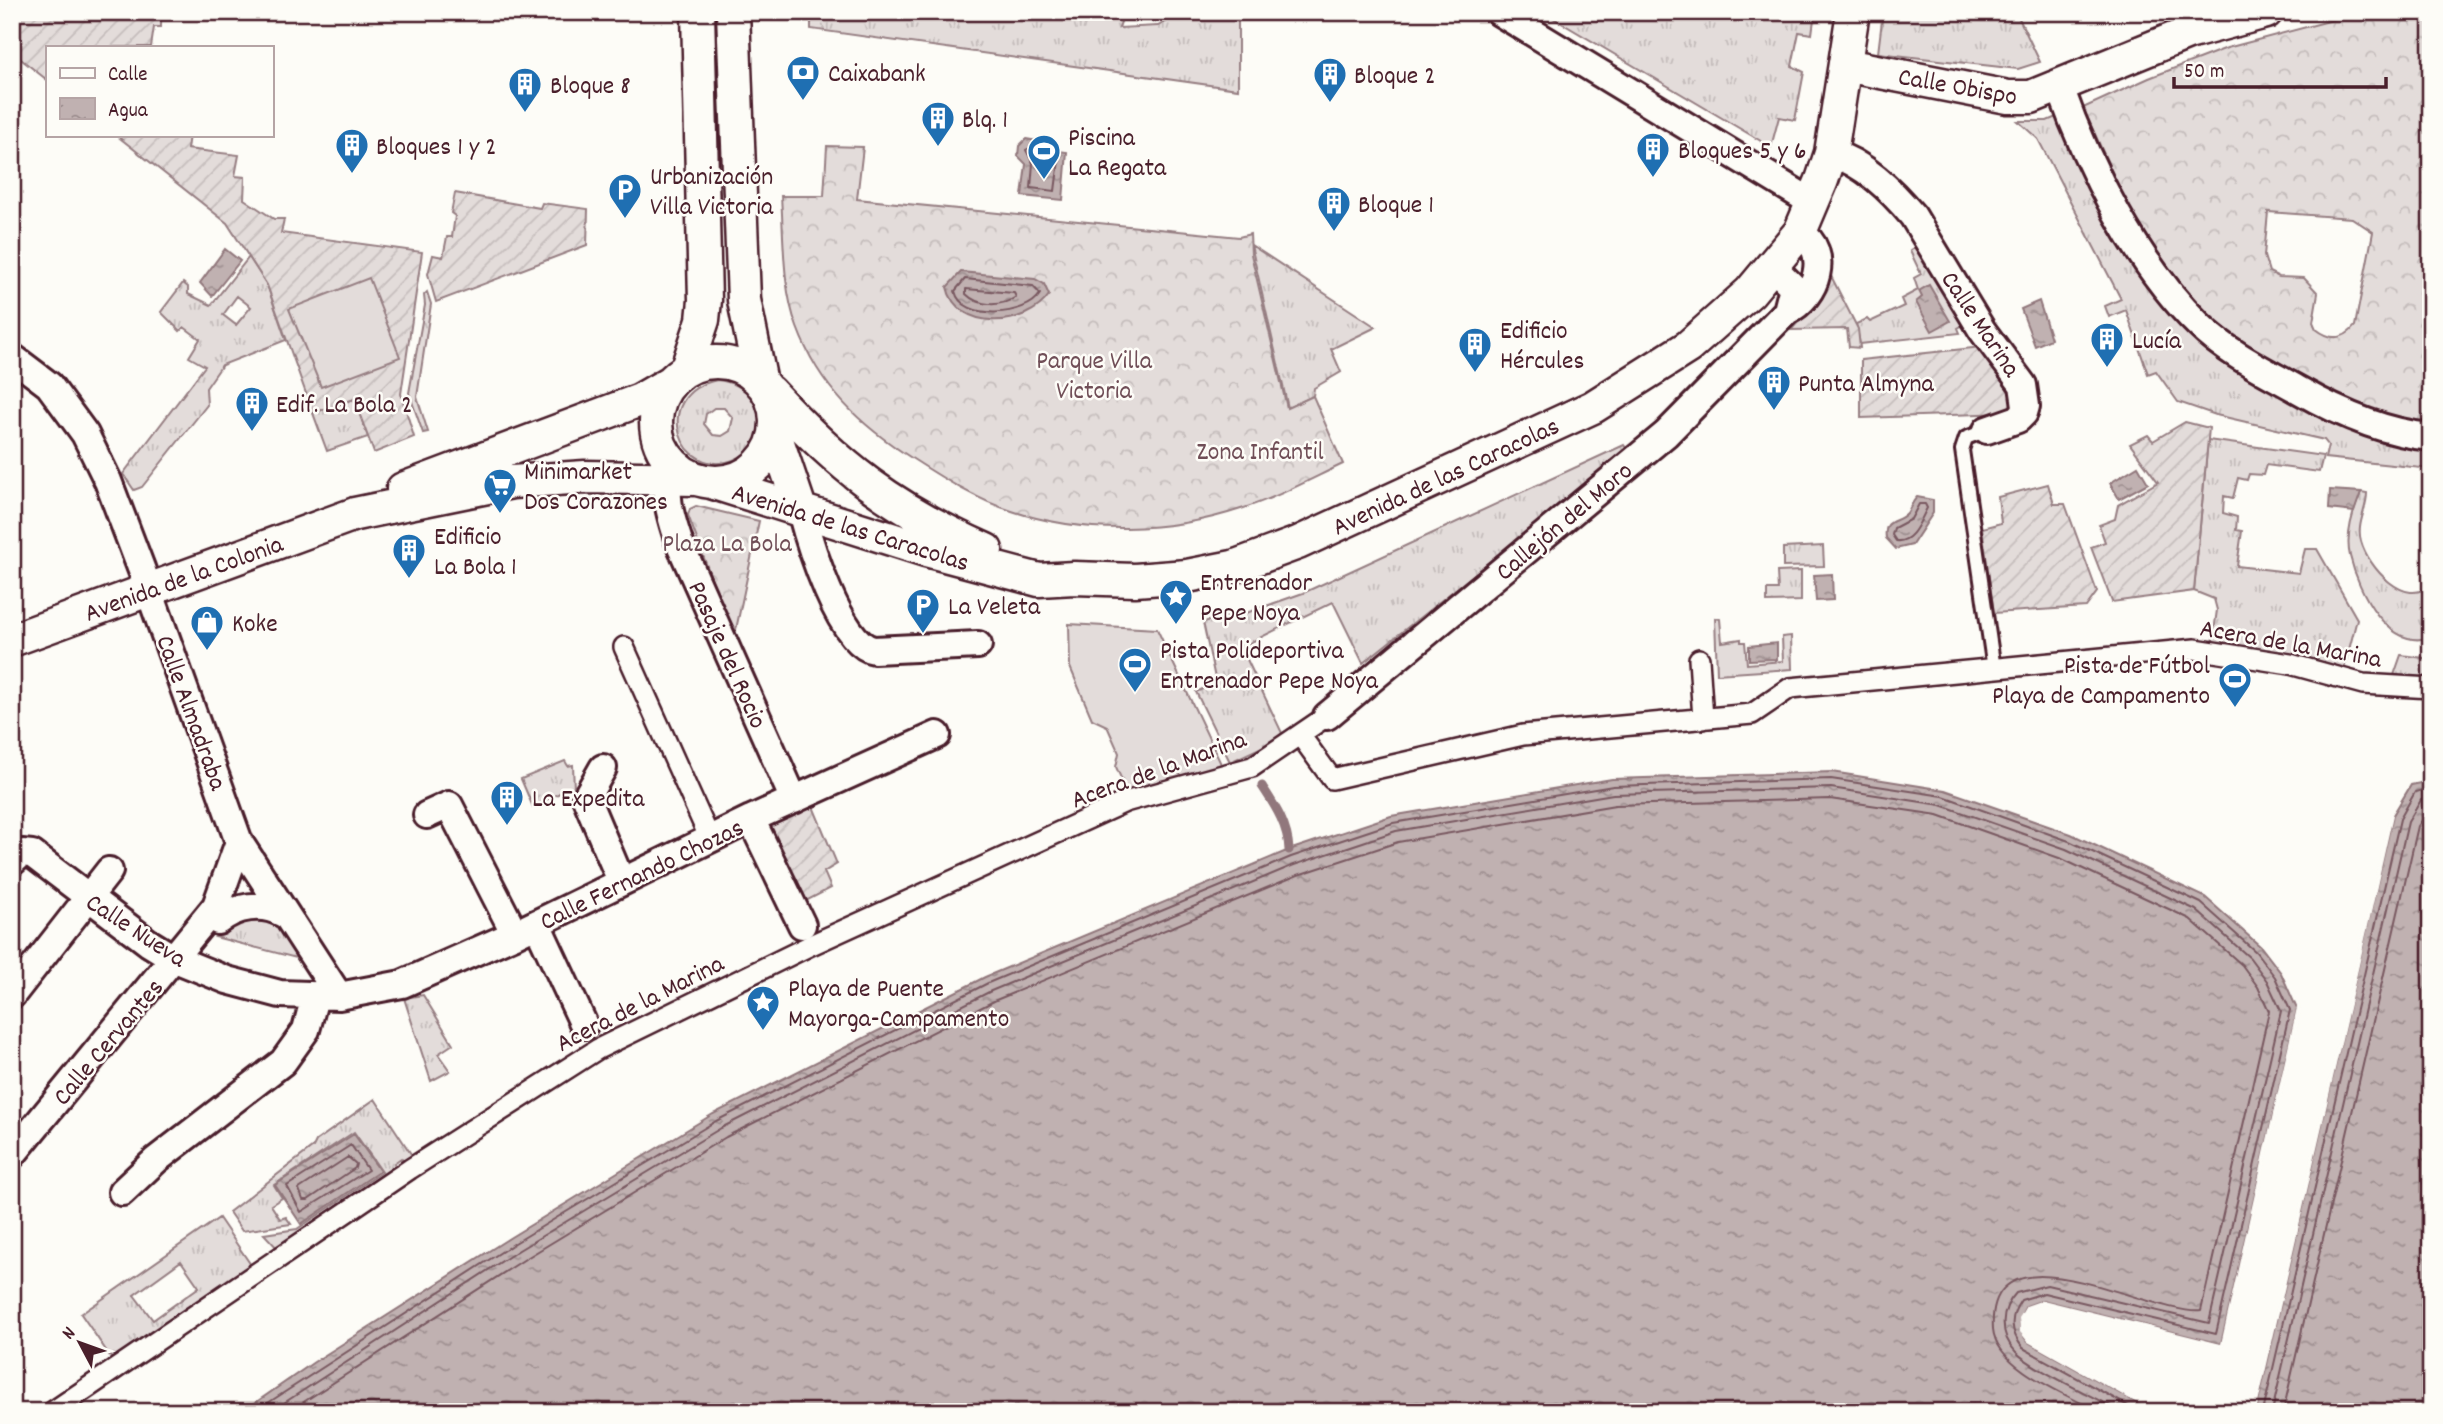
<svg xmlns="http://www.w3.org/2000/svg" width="2443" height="1424" viewBox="0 0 2443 1424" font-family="Dekko,sans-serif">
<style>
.grass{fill:url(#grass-tufts);stroke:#967e82;stroke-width:2;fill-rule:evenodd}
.forest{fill:url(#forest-crowns);stroke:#967e82;stroke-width:2;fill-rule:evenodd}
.garden{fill:url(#garden-furrows);stroke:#967e82;stroke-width:2}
.pitch{fill:#e3dcda;stroke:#967e82;stroke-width:2}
.water{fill:url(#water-ripples);stroke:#91777b;stroke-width:2}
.pier{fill:#fdfcf7}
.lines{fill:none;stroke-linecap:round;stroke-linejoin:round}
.shore{stroke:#795961;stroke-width:2}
.stream{stroke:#91777b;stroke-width:9}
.service-casing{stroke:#4a1f2b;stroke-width:18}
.pedestrian-casing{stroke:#4a1f2b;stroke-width:24}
.minor-casing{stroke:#4a1f2b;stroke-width:32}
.tertiary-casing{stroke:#4a1f2b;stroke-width:37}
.service{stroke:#fdfcf7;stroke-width:12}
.pedestrian{stroke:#fdfcf7;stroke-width:19}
.minor{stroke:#fdfcf7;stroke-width:26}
.tertiary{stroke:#fdfcf7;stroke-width:32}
.labels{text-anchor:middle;stroke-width:5;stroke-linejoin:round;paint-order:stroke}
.poi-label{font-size:26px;fill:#4a1f2b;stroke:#fdfcf7;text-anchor:start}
.street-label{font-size:26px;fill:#4a1f2b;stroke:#fdfcf7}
.park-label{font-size:26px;fill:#704e57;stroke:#fdfcf7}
</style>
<defs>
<pattern id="grass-tufts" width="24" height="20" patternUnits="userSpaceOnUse" patternTransform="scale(1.75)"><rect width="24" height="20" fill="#e3dcda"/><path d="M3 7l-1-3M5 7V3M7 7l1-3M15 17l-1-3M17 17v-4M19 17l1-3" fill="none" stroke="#c4bcbb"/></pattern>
<pattern id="forest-crowns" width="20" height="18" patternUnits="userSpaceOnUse" patternTransform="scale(1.75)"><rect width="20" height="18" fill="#e3dcda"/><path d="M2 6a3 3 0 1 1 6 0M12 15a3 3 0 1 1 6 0" fill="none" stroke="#c4bcbb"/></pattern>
<pattern id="garden-furrows" width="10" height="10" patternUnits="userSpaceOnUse" patternTransform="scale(1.75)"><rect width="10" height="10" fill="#e3dcda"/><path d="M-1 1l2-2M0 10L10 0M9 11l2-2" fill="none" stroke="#c4bcbb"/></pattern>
<pattern id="water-ripples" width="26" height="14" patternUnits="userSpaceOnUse" patternTransform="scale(1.75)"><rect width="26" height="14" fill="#c0b1b1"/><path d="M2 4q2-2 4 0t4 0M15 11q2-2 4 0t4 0" fill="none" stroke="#9e8f90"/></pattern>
</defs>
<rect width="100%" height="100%" fill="#fdfcf7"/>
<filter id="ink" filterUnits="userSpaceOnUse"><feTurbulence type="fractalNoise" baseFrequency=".0143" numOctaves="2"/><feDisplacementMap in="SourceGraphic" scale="14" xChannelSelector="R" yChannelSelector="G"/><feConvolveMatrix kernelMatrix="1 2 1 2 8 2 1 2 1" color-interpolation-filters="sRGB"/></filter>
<g filter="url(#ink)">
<!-- grass -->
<path class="grass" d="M811,12H993L1070,21L1071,12H1124L1119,28L1158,26L1183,12H1238V89L811,29Z
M1543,12H1815L1812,34L1799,32L1792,66L1804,72L1795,120L1779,117L1771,147Z
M1883,12H2016L2040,62L2018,69L1878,53Z
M2061,115L2193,328L2431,449V469L2325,458L2328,445L2324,440L2216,415L2178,402L2156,371L2148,374L2126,310L2109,317L2105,306L2121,299L2038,139L2018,121H2047Z
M1251,245L1376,327L1331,349L1341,372L1314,388L1313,396L1288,408Z
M1919,245L1967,323L1958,328L1960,333L1860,344L1856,324L1867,319L1870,322L1904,306L1901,299L1918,290L1914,278L1921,274L1910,251Z
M249,257L267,285L286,340L222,365L206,388L207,405L142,487L134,490L123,474L205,366L189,357L200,339L184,327L180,331L161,312L183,283L188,287V294L211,305ZM237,296L251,307L236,325L223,315Z
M427,292L431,304L417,397L428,432L423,433L409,393L425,305L424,295Z
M717,380C745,383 769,406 757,436C753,446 745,455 736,459C680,483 648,394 717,380ZM714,408H724L733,418L730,431L722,436L713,435L704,424L706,414Z
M354,399L368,437L327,451L313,413Z
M2208,440L2323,456L2319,472L2266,465L2263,475L2249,474L2247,480L2238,478L2233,498L2224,496L2223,513L2237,517L2236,530L2242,531L2237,566L2299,573L2305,549H2317L2357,619L2344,669L2212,646L2217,610L2214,599L2194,591Z
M1624,445L1628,451L1363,663L1333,602L1241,647L1282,733L1275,741L1230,762L1196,692L1216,683L1203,622L1249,612L1303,593Z
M2361,492L2367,493C2367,509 2356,525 2361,541C2368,567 2406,610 2431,584V637C2388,652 2358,590 2350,556C2345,536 2353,511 2361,492Z
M1823,546L1824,566L1783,567V548Z
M1801,571V601L1767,602V590H1778L1777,572Z
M1715,618L1720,619L1722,642L1741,639V642H1745L1747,664L1783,661L1782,637L1791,636L1792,669L1717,674Z
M2401,655L2431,659V678H2393Z
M565,761L568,766L573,765L574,789L571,792L569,788L533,807L521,779Z
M239,916L275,921L300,959L215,937Z
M423,995L453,1044L438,1054L450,1071L431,1081L404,998Z
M375,1099L413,1157L405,1163L401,1158L394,1163L396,1168L278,1249L264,1234L297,1229L382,1172L354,1132L274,1185L282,1198L271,1205L280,1219L286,1217L291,1224L242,1231L229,1212L313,1147L316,1141Z
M219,1218L253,1268L114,1362L81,1314ZM181,1261L199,1287L153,1320L134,1295Z"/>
<!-- forest -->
<path class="forest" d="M2363,12H2431V425C2407,420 2381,416 2358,407C2290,382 2201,321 2160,261C2128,214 2107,159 2083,108L2149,78L2227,48ZM2268,212L2352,218L2373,232L2355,326C2343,341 2330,340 2316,329L2313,322L2318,293L2304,278L2279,277L2269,272L2264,256Z
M827,146L863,147L857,199L1239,237L1250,234L1251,254L1287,408L1313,396L1343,464C1309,480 1276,498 1241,509C1169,533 1084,535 1012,511C977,500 944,479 913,459C861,426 819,387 797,327C782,287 784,239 781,196H824Z
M696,506L759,521L734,639L688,515L690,509Z"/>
<!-- garden -->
<path class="garden" d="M12,12H157L161,16V27H154L151,47H47V80L12,52Z
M116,135H189L187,149L239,155L235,176L245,177L244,199L274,219H284L281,233L422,252L401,394L414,437L374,453L354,399L313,413L267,285L227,223Z
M455,193L540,208L542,203L588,209L587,245L436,302L428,274L433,255L443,257L447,237H452L455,216L451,213Z
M1831,276L1858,329L1860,348L1849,347L1847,329L1791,330L1817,301Z
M1982,347L2012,397L2009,413L1861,418V360Z
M2185,422L2209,428L2194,591L2112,602L2091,547L2105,542L2099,525L2115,519L2118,505L2158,482L2130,444L2148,435L2153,441Z
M2048,484L2054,504H2065L2097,592L2086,607L1994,613L1982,528L2001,523L1998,497Z
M812,804L837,864L824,872L831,888L802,903L764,828Z"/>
<!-- pitch -->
<path class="pitch" d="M369,278L400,357L321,387L289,309Z
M1069,624L1157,629L1222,766L1128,794L1116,767L1119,753L1107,726L1092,719L1070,667Z"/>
<!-- water -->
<path class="water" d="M1026,139L1037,141L1043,149L1067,152L1063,200L1022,196L1026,164L1018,156L1019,146Z
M225,249L240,261L212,296L200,283Z
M961,272L1035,279L1044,284L1049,295C1027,328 957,332 947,287Z
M1929,285L1950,321L1932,331L1916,302L1922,297L1919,291Z
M2039,301L2051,339L2035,346L2021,309Z
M2138,466L2148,483L2119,499L2110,483Z
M2330,490L2361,492L2354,512L2329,509Z
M1917,497L1933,500V513L1912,545L1896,549L1886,538C1883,518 1897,524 1907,513C1911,507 1912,502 1917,497Z
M1832,574L1833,600L1816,601L1814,575Z
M1777,643V659L1749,660V646Z
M1832,772L1945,790L2071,834L2205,897L2261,947L2281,973L2297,1009L2221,1344L2043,1300L2026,1306C2018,1320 2017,1329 2028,1342L2153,1412H242L314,1362L511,1237L713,1114L985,977L1289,850L1391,816L1612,779Z
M2431,781V1412H2256L2393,815L2411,785Z
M354,1134L380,1171L301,1224L275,1185Z"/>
<!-- pier -->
<path class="pier" d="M2390,814L2393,815L2371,913L2256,1412H2253Z
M2298,1003L2301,1010L2223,1347L2043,1304L2028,1309L2023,1319V1331L2030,1339L2157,1411L2153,1412L2028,1342L2020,1332L2019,1318L2026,1306L2043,1300L2221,1344Z"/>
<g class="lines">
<!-- shore -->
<path class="shore" d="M1033,147L1040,156L1059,160L1055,191L1031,188L1033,163L1026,150Z
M965,279L1033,286L1040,294C1027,316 962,322 955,291Z
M966,289L1014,293L1016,297C1001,307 979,307 966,294Z
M1919,504H1925L1927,508C1920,521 1913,543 1896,541L1892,535L1894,528L1911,519Z
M351,1145L368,1170L301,1212L287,1186Z
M348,1157L356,1164L355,1168L308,1200H303L299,1189Z
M254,1412L515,1243L716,1121L988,983L1291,857L1393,823L1613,786L1831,779L1943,796L2069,841L2201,903L2256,952L2275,977L2290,1010L2216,1334L2044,1293L2021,1300C2009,1317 2010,1332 2023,1348L2139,1412
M270,1412L519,1250L721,1128L991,991L1294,865L1396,831L1613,794L1831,788L1941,805L2066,849L2196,910L2250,958L2267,981L2281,1011L2209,1323L2047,1285L2016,1293C2000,1310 1999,1335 2016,1352C2032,1369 2097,1398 2121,1412
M288,1412L525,1259L726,1137L996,1000L1298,875L1398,842L1615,805L1830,799L1938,815L2062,859L2190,919L2242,965L2258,987L2269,1011L2201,1311C2154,1317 1986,1218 1993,1329C1996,1368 2068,1395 2099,1412
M2263,1412L2400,819L2415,792L2431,788
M2272,1412L2408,822L2421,800L2431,797
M2283,1412L2418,826L2431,808"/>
<!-- stream -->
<path class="stream" d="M1262,786C1275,806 1288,825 1289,850"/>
<defs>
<path id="service" d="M1987,430L1966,438L1962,450L1994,669"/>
<path id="pedestrian" d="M624,647L710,839
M1699,659L1703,719
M1300,735L1332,779L1523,735L1752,714L1790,688L2195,649L2290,664L2363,684L2431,688
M52,1412L410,1169L598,1049L811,945L1125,802L1252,767L1327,716"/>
<path id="minor" d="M1499,12L1813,203
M2060,87C2088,167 2137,265 2199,325C2226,352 2263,370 2297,389C2337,412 2383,433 2431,437
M1831,153C1864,163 1891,190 1913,216L1982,330L2023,385L2026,406L2024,413L2018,419L1987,430
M1773,267L1793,287L1787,311
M12,357L49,385L85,434L108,481L141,568L239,842L339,996
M673,465C662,491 670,515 679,542L794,800
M801,511C809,542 840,645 874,650L978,645
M1327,716L1666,434L1787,311C1817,297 1831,252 1800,232
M603,768L586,798L621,881
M427,815L449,805L515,934
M751,819L802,925
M12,862L22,853L32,854L149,943L175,959L227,980L280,994L339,996L402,984L515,934L751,819L937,735
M218,921C236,906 262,902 282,913
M537,924L584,1025
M12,995L109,871
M12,1155L216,906L239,842
M122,1192L156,1160L283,1062L306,1030L315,997"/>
<path id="tertiary" d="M733,12L744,300L761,383
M1845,65L2008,97H2031L2188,33L2266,12
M656 422a60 60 0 1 1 120 0a60 60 0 1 1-120 0Z
M687,368L703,320L705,300L698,12
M770,392C840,468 892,508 986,550
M776,437L801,511
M711,482L926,550L1039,580L1074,578L1135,580L1187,576L1233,567L1298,543L1593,407L1688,347L1750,292L1800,232L1822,180L1831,153L1853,12
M403,489L640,400L671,382
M12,640L355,514L512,482L585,477L696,479"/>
</defs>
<!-- service casing -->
<use href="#service" class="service-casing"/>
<!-- pedestrian casing -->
<use href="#pedestrian" class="pedestrian-casing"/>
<!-- minor casing -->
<use href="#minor" class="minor-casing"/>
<!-- tertiary casing -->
<use href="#tertiary" class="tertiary-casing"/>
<!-- service -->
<use href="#service" class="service"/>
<!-- pedestrian -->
<use href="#pedestrian" class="pedestrian"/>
<!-- minor -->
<use href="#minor" class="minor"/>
<!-- tertiary -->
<use href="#tertiary" class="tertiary"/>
</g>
</g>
<!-- icons -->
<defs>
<symbol id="bank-pin" viewBox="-11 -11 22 30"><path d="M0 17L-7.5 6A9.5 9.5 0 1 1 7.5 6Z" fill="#1f6fb2" stroke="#fdfcf7"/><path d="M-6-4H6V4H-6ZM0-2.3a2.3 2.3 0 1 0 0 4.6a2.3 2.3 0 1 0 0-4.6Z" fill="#fff"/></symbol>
<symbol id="building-pin" viewBox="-11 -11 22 30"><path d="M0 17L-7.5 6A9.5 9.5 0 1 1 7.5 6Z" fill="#1f6fb2" stroke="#fdfcf7"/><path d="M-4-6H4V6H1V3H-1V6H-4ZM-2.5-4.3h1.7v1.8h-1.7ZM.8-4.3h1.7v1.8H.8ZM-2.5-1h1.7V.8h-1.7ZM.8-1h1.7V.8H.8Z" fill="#fff"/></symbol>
<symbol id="stadium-pin" viewBox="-11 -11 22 30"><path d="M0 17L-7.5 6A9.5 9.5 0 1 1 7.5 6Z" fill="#1f6fb2" stroke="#fdfcf7"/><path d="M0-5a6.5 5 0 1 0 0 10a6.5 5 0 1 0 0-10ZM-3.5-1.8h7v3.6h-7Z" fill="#fff"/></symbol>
<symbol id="parking-pin" viewBox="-11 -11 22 30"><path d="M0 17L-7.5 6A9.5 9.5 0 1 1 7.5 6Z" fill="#1f6fb2" stroke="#fdfcf7"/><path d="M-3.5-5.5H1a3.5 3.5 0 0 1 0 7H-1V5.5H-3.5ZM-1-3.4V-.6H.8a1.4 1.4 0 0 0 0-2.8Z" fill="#fff"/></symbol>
<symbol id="supermarket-pin" viewBox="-11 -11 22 30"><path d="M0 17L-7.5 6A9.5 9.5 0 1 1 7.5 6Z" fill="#1f6fb2" stroke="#fdfcf7"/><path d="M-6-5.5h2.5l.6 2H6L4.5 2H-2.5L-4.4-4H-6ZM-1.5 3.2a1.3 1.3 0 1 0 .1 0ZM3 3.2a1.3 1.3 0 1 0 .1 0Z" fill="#fff"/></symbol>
<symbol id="sight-pin" viewBox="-11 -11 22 30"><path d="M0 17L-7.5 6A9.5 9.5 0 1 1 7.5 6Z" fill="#1f6fb2" stroke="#fdfcf7"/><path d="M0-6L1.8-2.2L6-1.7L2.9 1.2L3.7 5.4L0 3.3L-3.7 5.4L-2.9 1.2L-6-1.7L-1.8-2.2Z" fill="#fff"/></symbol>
<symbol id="shop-pin" viewBox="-11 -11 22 30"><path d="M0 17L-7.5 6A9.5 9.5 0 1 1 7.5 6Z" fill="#1f6fb2" stroke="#fdfcf7"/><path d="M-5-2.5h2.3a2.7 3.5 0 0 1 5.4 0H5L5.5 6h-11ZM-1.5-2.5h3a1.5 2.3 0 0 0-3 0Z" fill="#fff"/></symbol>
</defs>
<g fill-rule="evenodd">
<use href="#bank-pin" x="784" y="53" width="38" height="52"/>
<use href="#building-pin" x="1311" y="55" width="38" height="52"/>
<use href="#building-pin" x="506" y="65" width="38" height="52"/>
<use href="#building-pin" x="919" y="99" width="38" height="52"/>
<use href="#building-pin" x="333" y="126" width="38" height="52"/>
<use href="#building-pin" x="1634" y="130" width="38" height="52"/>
<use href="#stadium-pin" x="1025" y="132" width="38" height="52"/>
<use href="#parking-pin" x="606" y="171" width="38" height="52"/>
<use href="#building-pin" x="1315" y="184" width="38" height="52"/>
<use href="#building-pin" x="2088" y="320" width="38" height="52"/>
<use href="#building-pin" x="1456" y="325" width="38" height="52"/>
<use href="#building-pin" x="1755" y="363" width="38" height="52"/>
<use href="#building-pin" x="233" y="384" width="38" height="52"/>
<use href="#supermarket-pin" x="481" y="466" width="38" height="52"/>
<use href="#building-pin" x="390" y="531" width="38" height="52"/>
<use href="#sight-pin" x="1157" y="577" width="38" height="52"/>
<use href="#parking-pin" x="904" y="586" width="38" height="52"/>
<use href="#shop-pin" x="188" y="603" width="38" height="52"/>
<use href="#stadium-pin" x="1116" y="645" width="38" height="52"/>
<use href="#stadium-pin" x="2216" y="660" width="38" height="52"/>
<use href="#building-pin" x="488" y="778" width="38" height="52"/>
<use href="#sight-pin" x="744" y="983" width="38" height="52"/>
</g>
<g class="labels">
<!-- poi labels -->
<g class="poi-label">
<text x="828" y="81">Caixabank</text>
<text x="1354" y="83">Bloque 2</text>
<text x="550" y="93">Bloque 8</text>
<text x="962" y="127">Blq. 1</text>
<text x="1068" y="145">Piscina<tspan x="1068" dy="30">La Regata</tspan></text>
<text x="376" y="154">Bloques 1 y 2</text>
<text x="1678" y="158">Bloques 5 y 6</text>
<text x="650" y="184">Urbanización<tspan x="650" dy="30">Villa Victoria</tspan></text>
<text x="1358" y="212">Bloque 1</text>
<text x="1500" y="338">Edificio<tspan x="1500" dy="30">Hércules</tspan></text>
<text x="2132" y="348">Lucía</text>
<text x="1798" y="391">Punta Almyna</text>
<text x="276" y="412">Edif. La Bola 2</text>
<text x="524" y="479">Minimarket<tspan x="524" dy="30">Dos Corazones</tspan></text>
<text x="434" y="544">Edificio<tspan x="434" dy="30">La Bola 1</tspan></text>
<text x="1200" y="590">Entrenador<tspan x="1200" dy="30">Pepe Noya</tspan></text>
<text x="948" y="614">La Veleta</text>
<text x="232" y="631">Koke</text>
<text x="1160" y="658">Pista Polideportiva<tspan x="1160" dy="30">Entrenador Pepe Noya</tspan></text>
<text x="2210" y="673" text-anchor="end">Pista de Fútbol<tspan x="2210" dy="30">Playa de Campamento</tspan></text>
<text x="532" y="806">La Expedita</text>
<text x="788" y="996">Playa de Puente<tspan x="788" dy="30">Mayorga-Campamento</tspan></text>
</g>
<!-- street labels -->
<g class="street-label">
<text transform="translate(1958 85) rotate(10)" y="9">Calle Obispo</text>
<text transform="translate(1982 323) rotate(56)" y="9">Calle Marina</text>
<text transform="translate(1445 475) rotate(-25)" y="9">Avenida de las Caracolas</text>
<text transform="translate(1563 520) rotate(-40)" y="9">Callejón del Moro</text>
<text transform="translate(851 526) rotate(17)" y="9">Avenida de las Caracolas</text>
<text transform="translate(183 577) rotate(-20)" y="9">Avenida de la Colonia</text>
<text transform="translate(2291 642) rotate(10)" y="9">Acera de la Marina</text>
<text transform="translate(729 654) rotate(66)" y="9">Pasaje del Rocio</text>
<text transform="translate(193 712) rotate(70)" y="9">Calle Almadraba</text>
<text transform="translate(1158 768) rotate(-20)" y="9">Acera de la Marina</text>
<text transform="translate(641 873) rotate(-26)" y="9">Calle Fernando Chozas</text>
<text transform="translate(137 929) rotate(33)" y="9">Calle Nueva</text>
<text transform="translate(639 1002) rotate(-27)" y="9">Acera de la Marina</text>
<text transform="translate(107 1041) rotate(-50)" y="9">Calle Cervantes</text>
</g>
<!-- park labels -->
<g class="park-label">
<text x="1094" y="368">Parque Villa<tspan x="1094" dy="30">Victoria</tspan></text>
<text x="1260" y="459">Zona Infantil</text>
<text x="727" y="551">Plaza La Bola</text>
</g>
</g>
<!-- margin -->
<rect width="2443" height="1424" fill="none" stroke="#fdfcf7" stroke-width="42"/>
<rect x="21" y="21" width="2401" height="1382" fill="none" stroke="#4a1f2b" stroke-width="2.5" filter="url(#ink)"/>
<!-- legend -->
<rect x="46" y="46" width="228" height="91" fill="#fdfcf7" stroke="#b5a4a5" stroke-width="2"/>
<rect x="60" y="68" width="35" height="10" fill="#fdfcf7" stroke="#b5a4a5" stroke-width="2"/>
<text x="108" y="80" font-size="21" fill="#4a1f2b">Calle</text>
<rect x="60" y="98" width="35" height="21" fill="url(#water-ripples)" stroke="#b5a4a5" stroke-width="2"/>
<text x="108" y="116" font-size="21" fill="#4a1f2b">Agua</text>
<!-- north arrow -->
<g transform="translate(80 1343) rotate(311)" stroke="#fdfcf7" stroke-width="5" paint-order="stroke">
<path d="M0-5L12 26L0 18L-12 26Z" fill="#4a1f2b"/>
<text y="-10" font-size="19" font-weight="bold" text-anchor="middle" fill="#4a1f2b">N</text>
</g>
<!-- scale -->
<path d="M2174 77v10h212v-10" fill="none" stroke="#4a1f2b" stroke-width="3.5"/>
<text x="2184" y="77" font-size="21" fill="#4a1f2b" stroke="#fdfcf7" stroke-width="5" paint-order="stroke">50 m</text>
</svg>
